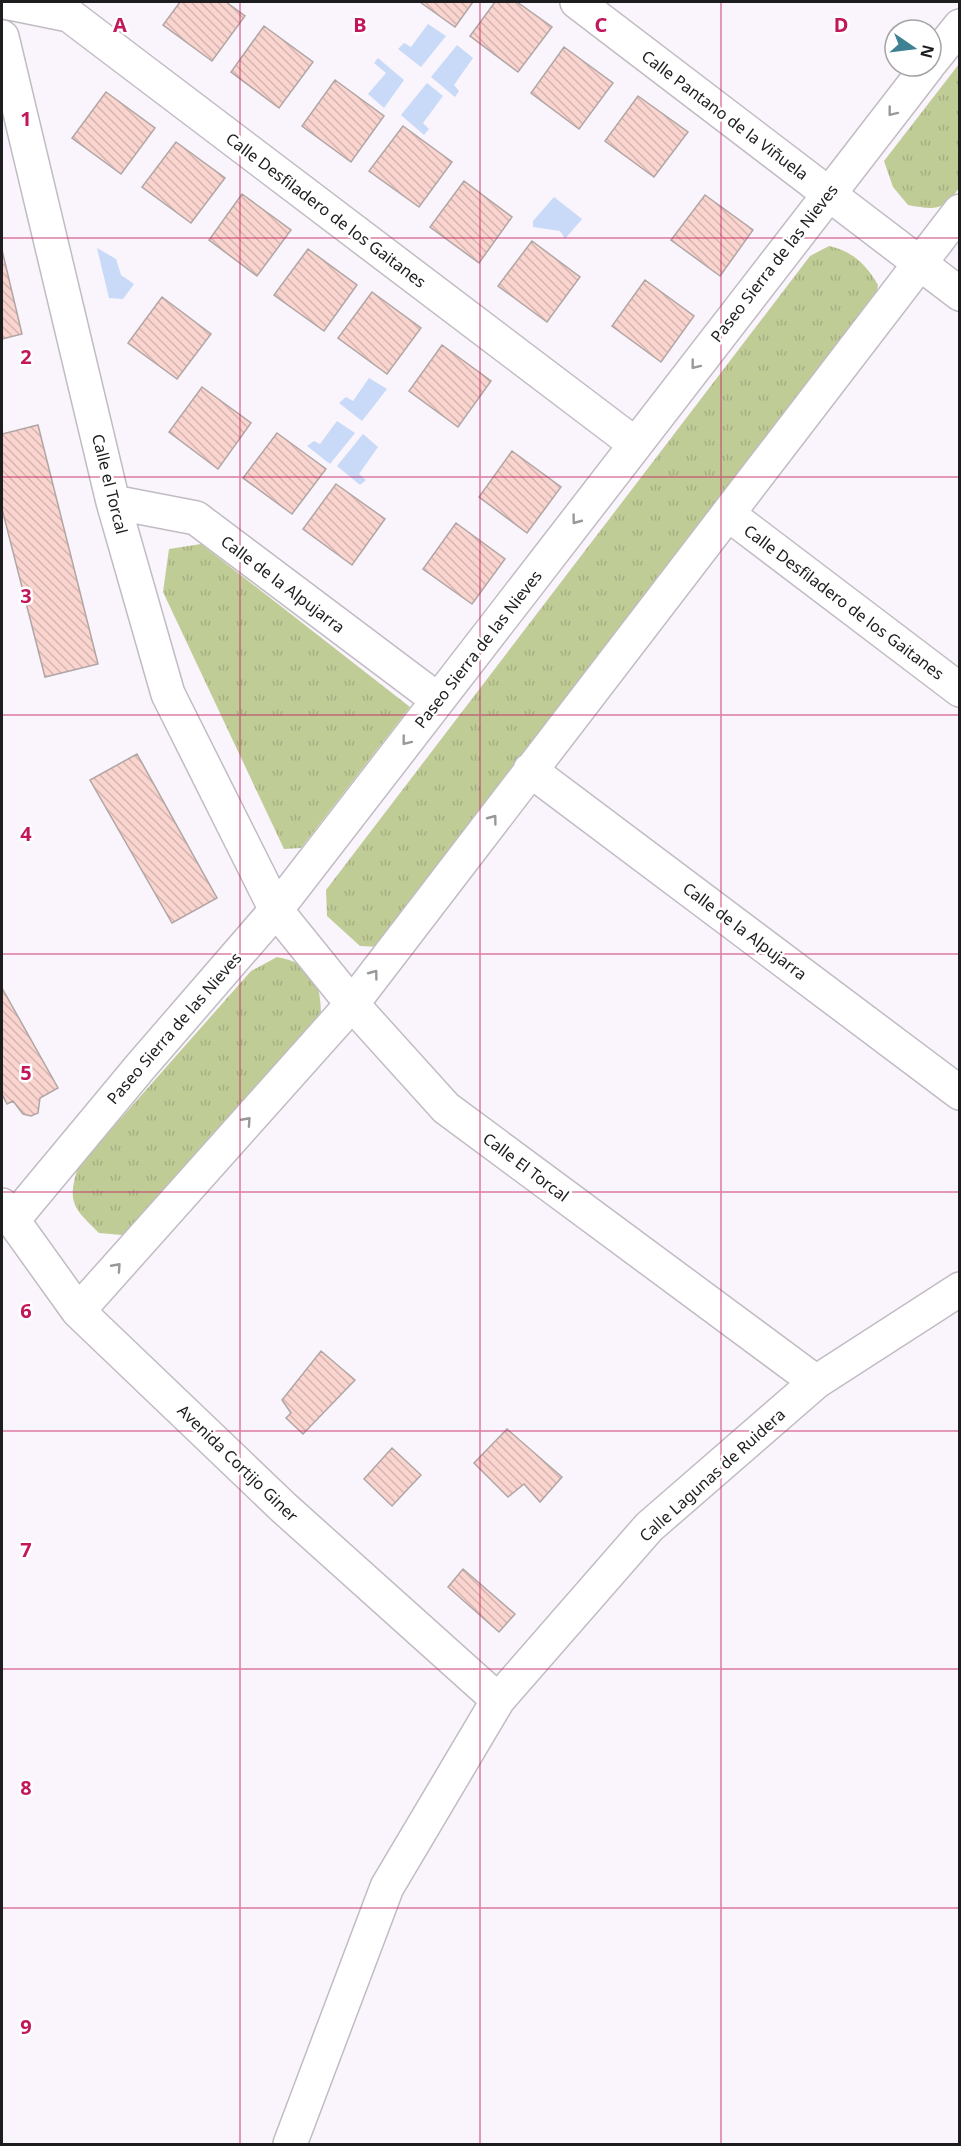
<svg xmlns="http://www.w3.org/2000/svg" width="961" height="2146" viewBox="0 0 961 2146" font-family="'Noto Sans',sans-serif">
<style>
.grass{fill:url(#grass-tufts)}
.water{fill:#c8daf7}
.building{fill:url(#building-back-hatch);stroke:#b0a6a5;stroke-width:1.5}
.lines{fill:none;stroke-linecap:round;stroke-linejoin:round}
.minor-casing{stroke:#c1bcc3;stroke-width:36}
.minor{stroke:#fff;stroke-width:33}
.oneway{stroke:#99999a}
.grid{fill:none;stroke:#c2185b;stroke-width:1.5;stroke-opacity:0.55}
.labels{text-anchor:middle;stroke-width:5;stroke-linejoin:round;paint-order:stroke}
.street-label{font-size:16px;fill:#1d1c1e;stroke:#fff}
.grid-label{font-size:20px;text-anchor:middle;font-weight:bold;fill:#c2185b;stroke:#fff;stroke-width:5;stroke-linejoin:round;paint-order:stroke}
</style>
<defs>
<pattern id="grass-tufts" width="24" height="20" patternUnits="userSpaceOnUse" patternTransform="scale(1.5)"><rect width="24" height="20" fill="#c0cc96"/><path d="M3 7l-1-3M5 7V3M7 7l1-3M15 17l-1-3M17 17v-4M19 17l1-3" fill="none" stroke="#a5af81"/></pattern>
<pattern id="building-back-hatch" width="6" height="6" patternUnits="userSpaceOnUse" patternTransform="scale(1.5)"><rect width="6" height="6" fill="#fad4ce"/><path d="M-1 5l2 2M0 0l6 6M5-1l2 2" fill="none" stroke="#d6b5b0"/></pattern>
</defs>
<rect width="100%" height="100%" fill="#faf4fc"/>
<!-- grass -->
<path class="grass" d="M959,64V188C943,211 935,210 908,205L893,187L884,161Z
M829,246C852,251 866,264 878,285L874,307L380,947L360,946L327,916L326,890L810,256Z
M201,544L410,707L301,848L284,849L163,592L169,549Z
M277,957C313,964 321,981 321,1016L143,1223L122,1235L99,1233C73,1207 67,1203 78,1167L251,971Z"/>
<!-- water -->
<path class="water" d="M428,24L446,36L421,67L398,49L404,43L411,47Z
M457,45L473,58L454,85L459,91L455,97L431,77Z
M378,58L404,80L384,108L368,94L386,73L374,63Z
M427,83L443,96L423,123L429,129L424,135L401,115Z
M554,197L582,219L565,239L560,231L533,227V221Z
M97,248L116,259L121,275L134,284L123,299L109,298Z
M369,378L387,389L362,421L339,403L346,397L353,401Z
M337,421L355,433L330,464L307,446L314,441L320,444Z
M363,434L378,447L359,474L366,480L360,485L337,466Z"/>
<!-- building -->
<path class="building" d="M180,2H226L245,16L212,61L163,25Z
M420,2H473L455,27Z
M495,2H517L552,27L518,72L470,36Z
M264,26L313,62L279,108L231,72Z
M564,47L613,83L579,129L531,93Z
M335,80L384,116L351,162L302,126Z
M106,92L155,128L121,174L72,138Z
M638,96L688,132L654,177L605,141Z
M403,126L452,162L419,207L369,171Z
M176,142L225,178L191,223L142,187Z
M464,181L512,217L479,263L430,227Z
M242,194L291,230L257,276L209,240Z
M705,195L753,230L720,276L671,240Z
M532,241L580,277L547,322L498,286Z
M308,249L357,285L324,331L274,295Z
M2,250L22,334L2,339Z
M645,280L694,316L661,362L612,326Z
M372,292L421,328L387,374L338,338Z
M162,297L211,334L177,379L128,343Z
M442,345L491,381L458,427L409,391Z
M202,387L251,423L218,469L169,432Z
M38,425L98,664L45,677L2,509V434Z
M277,433L326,469L292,514L243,478Z
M512,451L561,487L527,533L479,497Z
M336,484L385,519L352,565L303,529Z
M456,523L505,559L472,604L423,569Z
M137,754L217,898L172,923L90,780Z
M2,988L58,1088L40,1098L38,1113L31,1116L23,1114L13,1101L7,1104L2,1094Z
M321,1351L355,1380L303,1434L286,1418L291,1413L282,1400Z
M507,1429L562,1477L540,1502L524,1484L508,1497L474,1463Z
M392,1448L421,1475L392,1506L364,1479Z
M463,1569L515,1614L499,1632L448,1587Z"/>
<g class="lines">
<defs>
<path id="minor" d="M5,2L69,15L635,444
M577,2L960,294
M2,37L113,502L168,694L276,910L352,1004L446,1108L816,1382
M931,62L960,26
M113,502L196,518L438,700
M728,514L960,690
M530,770L960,1093
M2,1205L78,1311L283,1507L498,1700
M13,1220L141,1066L276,910L928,66
M78,1311L352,1004L960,211
M290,2144L387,1887L498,1700L649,1527L816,1382L960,1289"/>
</defs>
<!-- minor casing -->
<use href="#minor" class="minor-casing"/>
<!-- minor -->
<use href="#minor" class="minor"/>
</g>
<!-- one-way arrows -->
<defs><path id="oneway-chevron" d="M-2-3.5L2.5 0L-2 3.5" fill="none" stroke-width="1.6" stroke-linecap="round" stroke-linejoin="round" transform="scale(1.5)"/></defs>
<g class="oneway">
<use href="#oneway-chevron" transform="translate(892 112) rotate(128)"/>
<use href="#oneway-chevron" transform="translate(695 365) rotate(128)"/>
<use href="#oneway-chevron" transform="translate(576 520) rotate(127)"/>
<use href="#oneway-chevron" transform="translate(406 741) rotate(128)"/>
<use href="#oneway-chevron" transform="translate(493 819) rotate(-53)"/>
<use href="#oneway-chevron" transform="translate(374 974) rotate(-53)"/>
<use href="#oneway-chevron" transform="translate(247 1121) rotate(-48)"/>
<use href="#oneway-chevron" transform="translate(117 1267) rotate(-48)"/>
</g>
<!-- grid -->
<path class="grid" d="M240,2V2144M480,2V2144M721,2V2144M2,238H960M2,477H960M2,715H960M2,954H960M2,1192H960M2,1431H960M2,1669H960M2,1908H960"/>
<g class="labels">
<!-- street labels -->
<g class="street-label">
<text transform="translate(725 115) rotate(37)" y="6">Calle Pantano de la Viñuela</text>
<text transform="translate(326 210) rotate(37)" y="6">Calle Desfiladero de los Gaitanes</text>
<text transform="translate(774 263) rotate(-52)" y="6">Paseo Sierra de las Nieves</text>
<text transform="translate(110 484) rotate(76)" y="6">Calle el Torcal</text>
<text transform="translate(283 584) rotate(37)" y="6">Calle de la Alpujarra</text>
<text transform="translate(844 602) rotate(37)" y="6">Calle Desfiladero de los Gaitanes</text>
<text transform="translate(478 649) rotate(-52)" y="6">Paseo Sierra de las Nieves</text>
<text transform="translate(745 931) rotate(37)" y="6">Calle de la Alpujarra</text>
<text transform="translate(174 1028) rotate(-49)" y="6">Paseo Sierra de las Nieves</text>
<text transform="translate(526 1167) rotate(37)" y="6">Calle El Torcal</text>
<text transform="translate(238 1463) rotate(44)" y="6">Avenida Cortijo Giner</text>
<text transform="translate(712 1475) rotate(-42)" y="6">Calle Lagunas de Ruidera</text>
</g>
</g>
<g class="grid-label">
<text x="120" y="32">A</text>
<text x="360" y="32">B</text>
<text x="601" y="32">C</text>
<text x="841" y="32">D</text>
<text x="26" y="126">1</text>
<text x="26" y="364">2</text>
<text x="26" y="603">3</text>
<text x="26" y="841">4</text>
<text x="26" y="1080">5</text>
<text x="26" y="1318">6</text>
<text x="26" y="1557">7</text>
<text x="26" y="1795">8</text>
<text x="26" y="2034">9</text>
</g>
<!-- border -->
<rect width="961" height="2146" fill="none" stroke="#1d1c1e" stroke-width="6"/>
<!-- north arrow -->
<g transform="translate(913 48) rotate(104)"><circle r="28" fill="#ffffff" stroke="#a5a4a5" stroke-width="1.5"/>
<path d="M0-4.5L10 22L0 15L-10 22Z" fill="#3e8192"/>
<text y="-9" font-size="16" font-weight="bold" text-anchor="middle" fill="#1d1c1e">N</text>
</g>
</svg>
